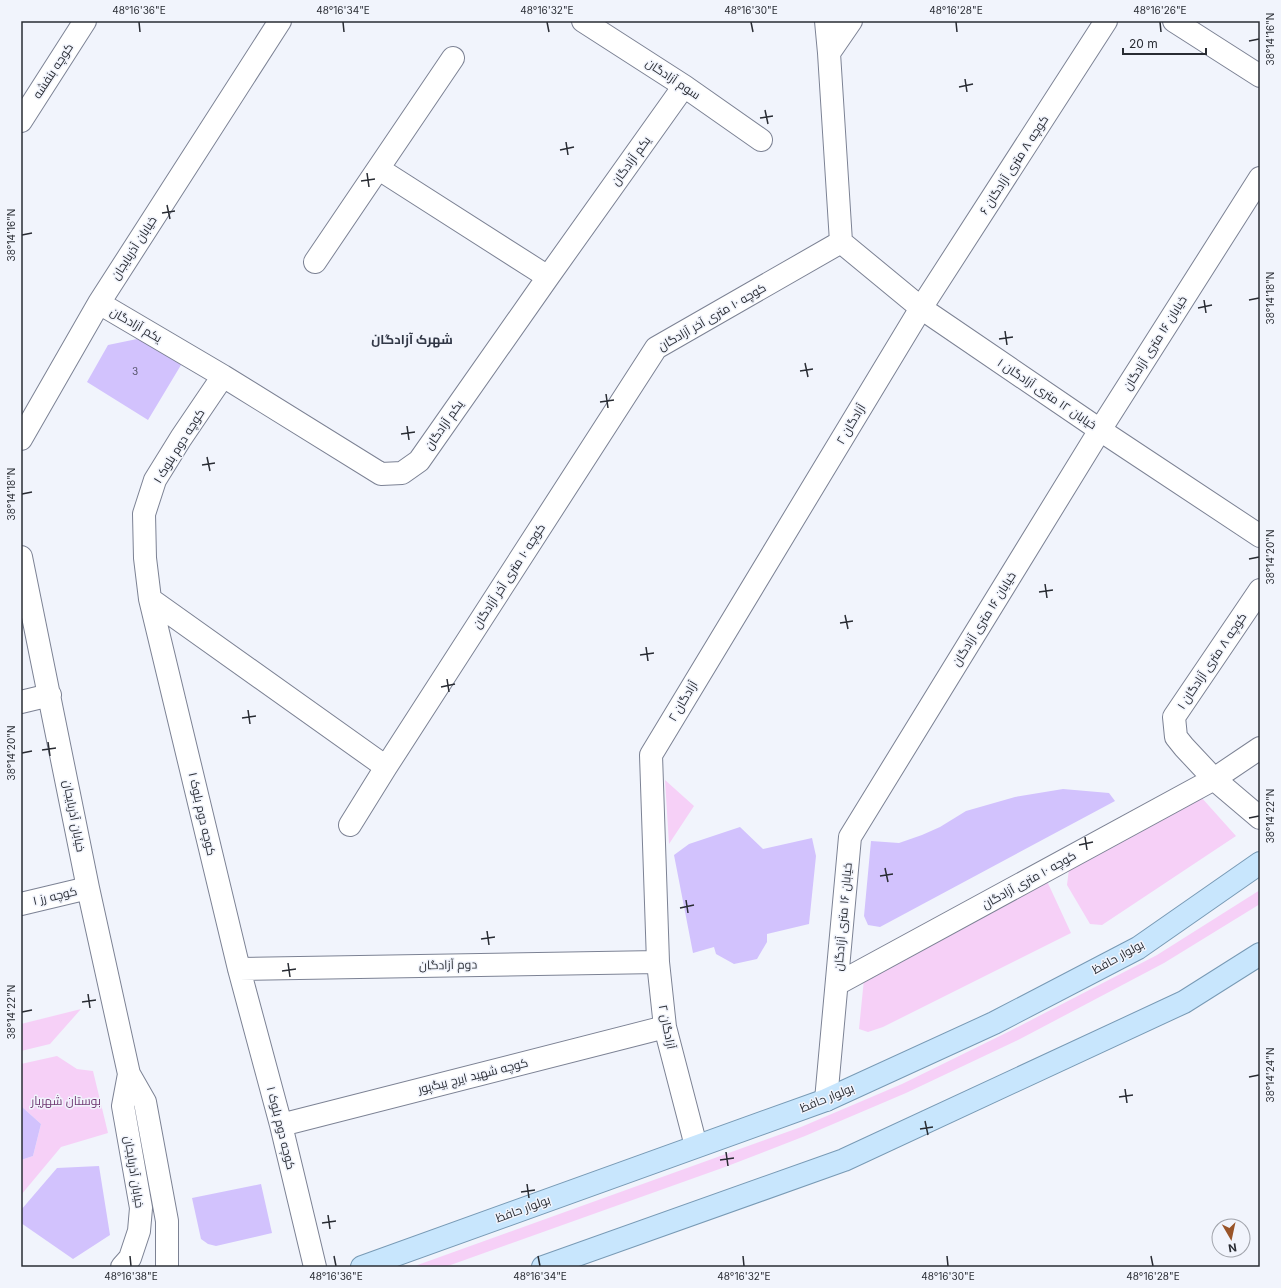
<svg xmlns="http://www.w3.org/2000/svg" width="1281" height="1288" viewBox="0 0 1281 1288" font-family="Inter,Cairo,sans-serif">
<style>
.green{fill:#f6d0f7}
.building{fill:#d2c2fd}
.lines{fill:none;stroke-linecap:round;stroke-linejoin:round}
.minor-casing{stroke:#7c8294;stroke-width:24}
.major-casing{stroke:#789ab5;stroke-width:24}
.minor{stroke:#fff;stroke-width:22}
.major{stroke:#c8e6fd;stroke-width:22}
.ticks{fill:none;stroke:#292c33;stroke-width:1.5}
.labels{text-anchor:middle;stroke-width:3;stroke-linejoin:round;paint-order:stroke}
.number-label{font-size:10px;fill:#535266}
.street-label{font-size:12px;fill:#292c33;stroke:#f1f4fc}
.park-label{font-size:12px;fill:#713973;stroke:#f1f4fc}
.neighbourhood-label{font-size:13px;font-weight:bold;fill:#313746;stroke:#f1f4fc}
.neatline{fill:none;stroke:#292c33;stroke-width:1.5}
.ticks-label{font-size:10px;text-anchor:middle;fill:#292c33}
</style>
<rect width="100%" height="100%" fill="#f1f4fc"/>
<!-- green -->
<path class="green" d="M665,780L694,806L669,844Z
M1201,797L1236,836L1102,925L1090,924L1067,885L1069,869Z
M1046,879L1071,933L883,1027L868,1032L859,1029L864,979Z
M1260,890V904L1164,963L1020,1039L906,1093L805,1136L725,1167L445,1267H412L801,1127L902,1084L1010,1031L1157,955Z
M81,1009L50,1044L21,1051V1024Z
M57,1056L77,1069L93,1071L108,1133L61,1147L21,1195V1160L33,1156L41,1124L21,1106V1064Z"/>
<!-- building -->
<path class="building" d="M137,339L163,348L184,360L148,420L87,382L108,345Z
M1063,789L1109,793L1115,801L880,927L868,925L864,916L871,841L899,843L922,835L940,827L966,811L1015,797Z
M740,827L763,849L812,838L816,856L809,924L767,934V942L757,959L734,964L716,954L714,947L693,953L674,855L689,844Z
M21,1106L41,1124L33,1156L21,1160Z
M99,1166L110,1235L73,1259L21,1223V1210L57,1168Z
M261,1184L272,1233L216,1246L208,1244L201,1239L192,1198Z"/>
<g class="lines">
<defs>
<path id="minor" d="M583,21L684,86L761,140
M1174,21L1260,76
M829,53L851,21
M21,121L85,21
M379,169L548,277
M841,242L921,308L1100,430L1260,536
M315,262L453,58
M99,303L223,376L381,474L402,473L419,461L548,277L684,86
M223,376L181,438L155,480L144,514L145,558L150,599L239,969L281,1125L315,1267
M21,439L99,303L280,21
M21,557L88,888L129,1074L145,1102L167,1221V1267
M1260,590L1174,717L1176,737L1184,747L1214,779L1260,818
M150,599L386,767
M21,702L50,695
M350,825L386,767L656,348L841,242L829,53L826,21
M21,904L88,888
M239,969L658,962
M837,984L1214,779L1260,748
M826,1100L850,837L1100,430L1260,178
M281,1125L665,1027
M696,1146L665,1027L658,962L651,755L921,308L1106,21
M122,1267L130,1258L139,1231L141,1208L123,1106L129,1074"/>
<path id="major" d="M362,1267L826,1100L994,1023L1138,948L1260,863
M543,1267L844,1160L1184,1002L1260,954"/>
</defs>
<!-- minor casing -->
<use href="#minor" class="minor-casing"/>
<!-- major casing -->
<use href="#major" class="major-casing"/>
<!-- minor -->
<use href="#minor" class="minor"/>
<!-- major -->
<use href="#major" class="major"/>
</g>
<!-- ticks -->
<path class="ticks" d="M139,22L140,32M343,22L344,32M547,22L549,32M751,22L753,32M956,22L957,32M1160,22L1161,32M1249,41L1259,39M965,79L967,92M959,87L973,84M765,110L768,124M760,118L773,116M566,142L568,155M560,150L574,147M367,173L369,187M361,181L375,179M167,205L170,219M162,213L175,211M22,235L32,233M1204,300L1206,313M1249,300L1259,298M1198,308L1212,305M1005,331L1007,345M999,339L1013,337M805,363L808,377M800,371L813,369M606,394L608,408M600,402L614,400M407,426L409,440M401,434L415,432M207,457L210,471M202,465L215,463M22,494L32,492M1249,559L1259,557M1045,584L1047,598M1039,592L1053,590M845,615L848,629M840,623L853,621M646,647L648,661M640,655L654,653M447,679L449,692M441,687L455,684M248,710L250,724M242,718L256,716M48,742L50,756M42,750L56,748M22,753L32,751M1249,818L1259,816M1085,837L1087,850M1079,845L1093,842M885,868L888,882M880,876L893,874M686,900L688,913M680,908L694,905M487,931L489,945M481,939L495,937M288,963L290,977M282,971L296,969M88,994L90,1008M82,1002L96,1000M22,1012L32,1010M1249,1077L1259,1075M1125,1089L1127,1103M1119,1097L1133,1095M925,1121L928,1135M920,1129L933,1127M726,1152L728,1166M720,1160L734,1158M527,1184L529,1198M521,1192L535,1190M328,1215L330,1229M322,1223L336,1221M130,1256L131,1266M334,1256L336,1266M538,1256L540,1266M743,1256L744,1266M947,1256L948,1266M1151,1256L1153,1266"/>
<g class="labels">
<!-- number labels -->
<g class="number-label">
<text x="135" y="375">3</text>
</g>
<!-- street labels -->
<g class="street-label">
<text transform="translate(53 71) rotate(-57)" y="4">کوچه بنفشه</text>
<text transform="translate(673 79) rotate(34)" y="4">سوم آزادگان</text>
<text transform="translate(631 161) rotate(-54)" y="4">یکم آزادگان</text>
<text transform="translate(1014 165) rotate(-57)" y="4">کوچه ۸ متری آزادگان ۶</text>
<text transform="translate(134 248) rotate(-57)" y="4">خیابان آذربایجان</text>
<text transform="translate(712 317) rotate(-30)" y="4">کوچه ۱۰ متری آخر آزادگان</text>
<text transform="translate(136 325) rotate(30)" y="4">یکم آزادگان</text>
<text transform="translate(1155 343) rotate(-58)" y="4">خیابان ۱۶ متری آزادگان</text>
<text transform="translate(1047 394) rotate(34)" y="4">خیابان ۱۲ متری آزادگان ۱</text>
<text transform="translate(851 424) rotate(-59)" y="4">آزادگان ۲</text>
<text transform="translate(444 425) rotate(-55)" y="4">یکم آزادگان</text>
<text transform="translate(179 446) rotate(-58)" y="4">کوچه دوم بلوک ۱</text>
<text transform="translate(509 576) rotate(-57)" y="4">کوچه ۱۰ متری آخر آزادگان</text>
<text transform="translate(984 619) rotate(-58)" y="4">خیابان ۱۶ متری آزادگان</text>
<text transform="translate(1212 661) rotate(-56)" y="4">کوچه ۸ متری آزادگان ۱</text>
<text transform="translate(683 701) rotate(-59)" y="4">آزادگان ۲</text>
<text transform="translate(202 814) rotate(77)" y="4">کوچه دوم بلوک ۱</text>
<text transform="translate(74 816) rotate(79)" y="4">خیابان آذربایجان</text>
<text transform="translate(1029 880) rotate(-29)" y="4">کوچه ۱۰ متری آزادگان</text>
<text transform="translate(55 896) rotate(-13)" y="4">کوچه رز ۱</text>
<text transform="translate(843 917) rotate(-85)" y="4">خیابان ۱۶ متری آزادگان</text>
<text transform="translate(1118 957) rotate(-29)" y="4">بولوار حافظ</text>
<text transform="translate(448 965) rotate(-1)" y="4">دوم آزادگان</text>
<text transform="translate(667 1027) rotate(79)" y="4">آزادگان ۲</text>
<text transform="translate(473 1076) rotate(-14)" y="4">کوچه شهید ایرج بیگ‌پور</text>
<text transform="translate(827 1098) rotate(-22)" y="4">بولوار حافظ</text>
<text transform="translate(281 1128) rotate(76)" y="4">کوچه دوم بلوک ۱</text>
<text transform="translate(134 1172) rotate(81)" y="4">خیابان آذربایجان</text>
<text transform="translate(523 1209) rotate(-20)" y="4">بولوار حافظ</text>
</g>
<!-- park labels -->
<g class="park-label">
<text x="66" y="1105">بوستان شهریار</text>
</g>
<!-- neighbourhood labels -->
<g class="neighbourhood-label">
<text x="412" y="344">شهرک آزادگان</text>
</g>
</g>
<!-- border -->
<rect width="1281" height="1288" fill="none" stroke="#f1f4fc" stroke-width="44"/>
<!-- north arrow -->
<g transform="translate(1231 1238) rotate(171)"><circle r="19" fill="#f1f4fc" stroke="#a1a4ac"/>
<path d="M0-3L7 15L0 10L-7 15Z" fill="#995428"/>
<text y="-6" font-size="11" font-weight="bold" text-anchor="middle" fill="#292c33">N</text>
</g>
<!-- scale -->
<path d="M1123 48v6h83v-6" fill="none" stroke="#292c33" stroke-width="2"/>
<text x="1129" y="48" font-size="12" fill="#292c33" stroke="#f1f4fc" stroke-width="3" paint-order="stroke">20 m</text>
<rect x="22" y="22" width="1237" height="1244" class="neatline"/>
<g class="ticks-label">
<text x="139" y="14">48°16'36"E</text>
<text x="343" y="14">48°16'34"E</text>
<text x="547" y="14">48°16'32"E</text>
<text x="751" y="14">48°16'30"E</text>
<text x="956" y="14">48°16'28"E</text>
<text x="1160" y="14">48°16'26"E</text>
<text transform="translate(1270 39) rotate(-90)" y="4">38°14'16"N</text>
<text transform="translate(11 235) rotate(-90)" y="4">38°14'16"N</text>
<text transform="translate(1270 298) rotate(-90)" y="4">38°14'18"N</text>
<text transform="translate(11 494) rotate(-90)" y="4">38°14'18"N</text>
<text transform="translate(1270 557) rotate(-90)" y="4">38°14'20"N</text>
<text transform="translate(11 753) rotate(-90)" y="4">38°14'20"N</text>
<text transform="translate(1270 816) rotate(-90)" y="4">38°14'22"N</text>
<text transform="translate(11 1012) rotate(-90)" y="4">38°14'22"N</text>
<text transform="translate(1270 1075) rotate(-90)" y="4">38°14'24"N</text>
<text x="131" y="1280">48°16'38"E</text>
<text x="336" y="1280">48°16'36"E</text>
<text x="540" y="1280">48°16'34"E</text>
<text x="744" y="1280">48°16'32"E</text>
<text x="948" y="1280">48°16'30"E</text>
<text x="1153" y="1280">48°16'28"E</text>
</g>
</svg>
